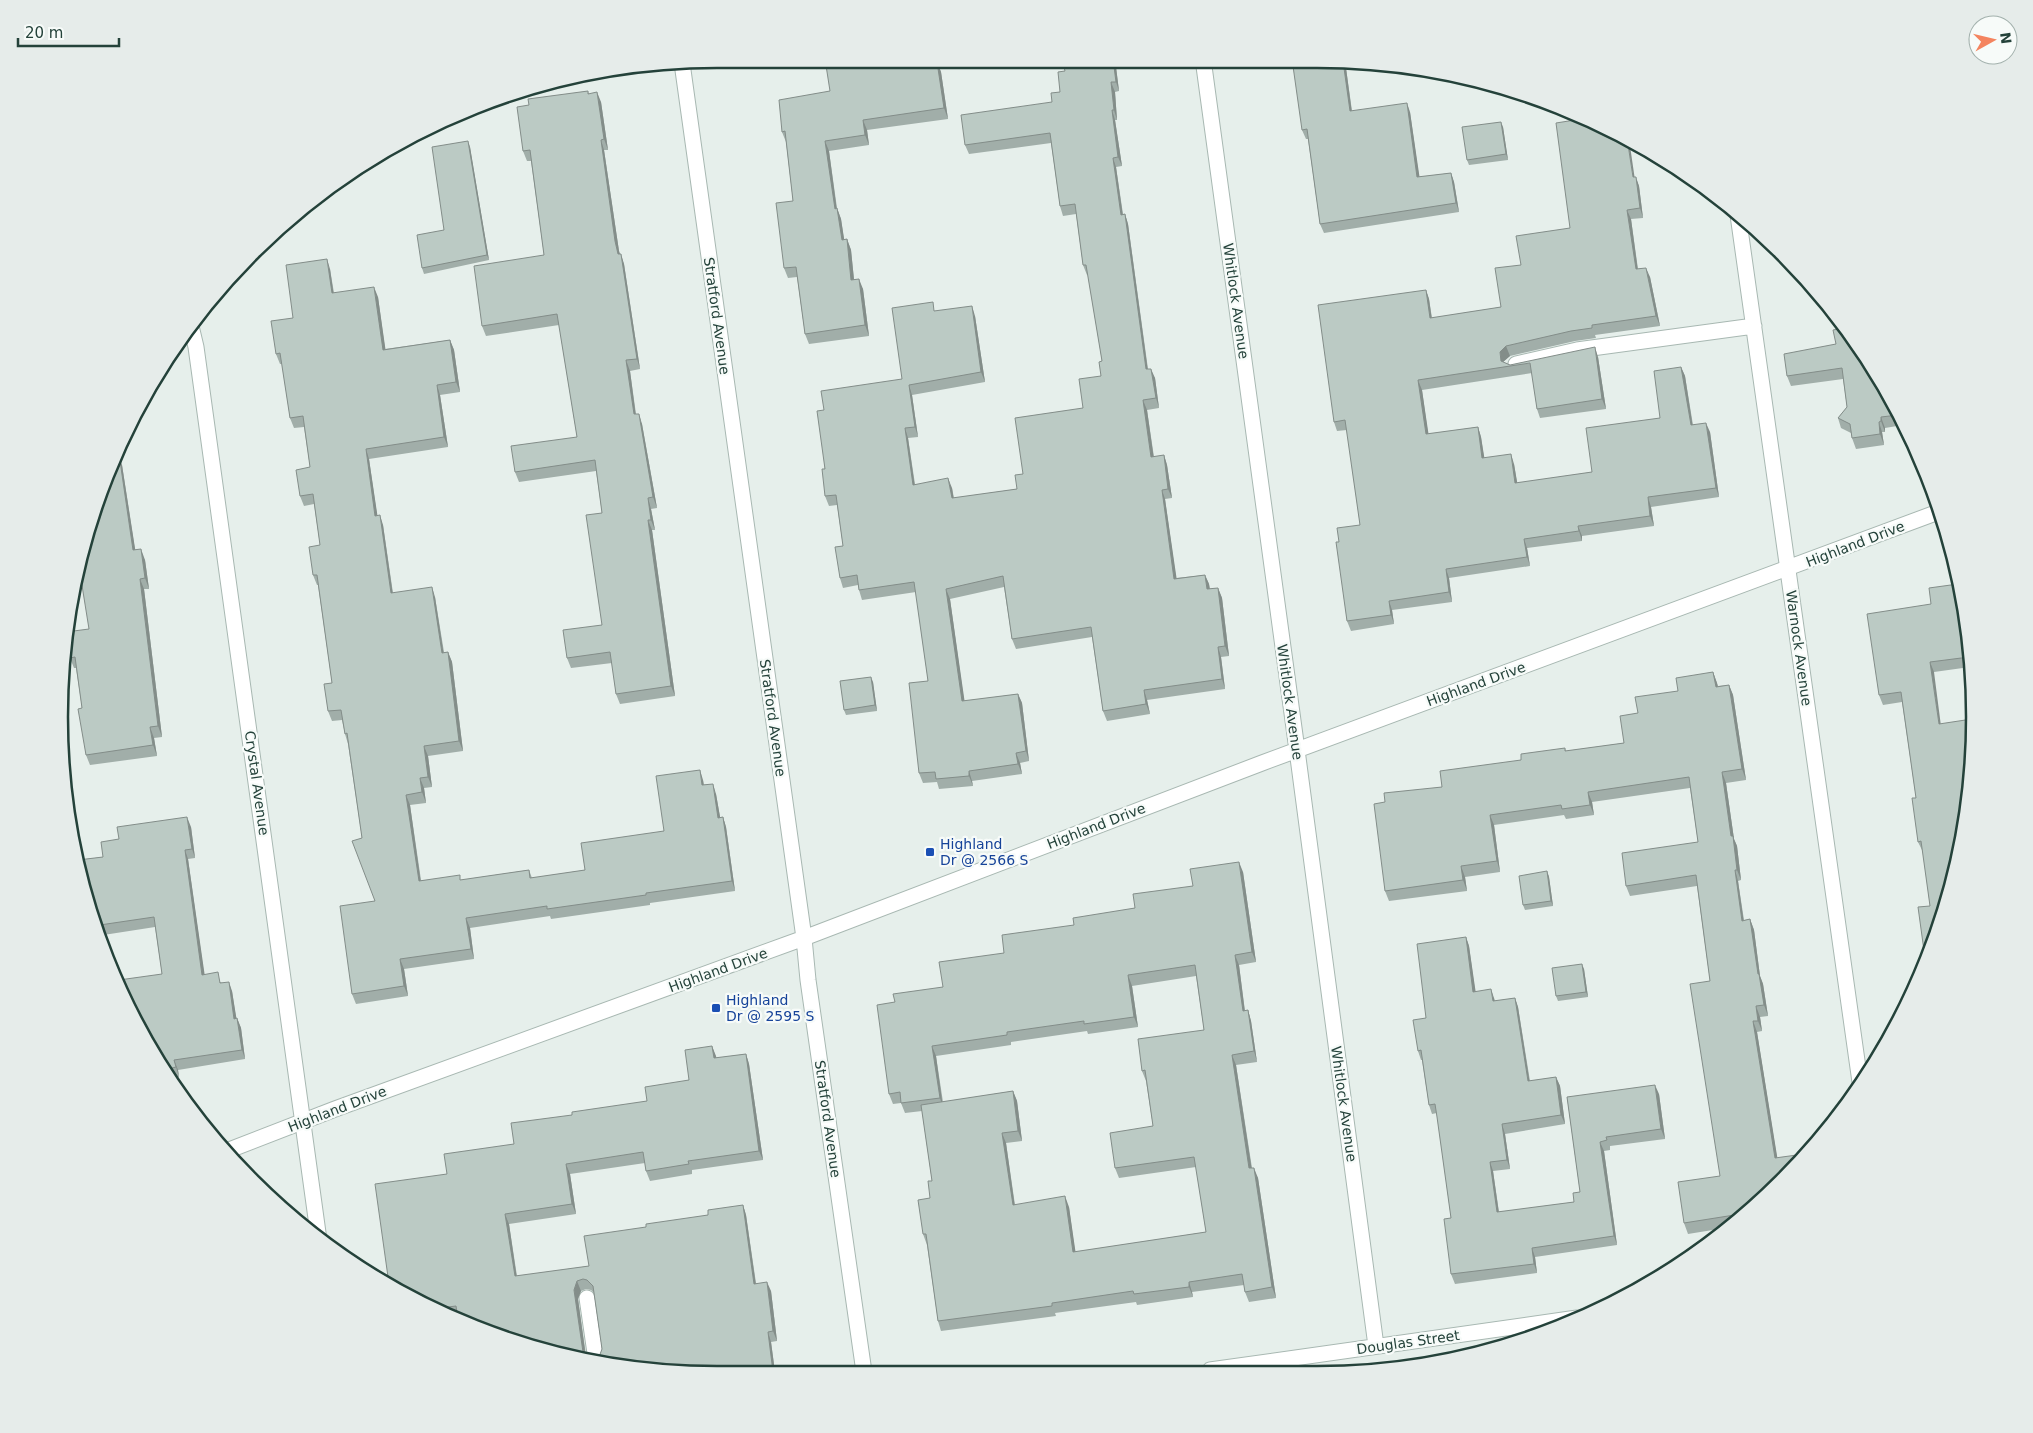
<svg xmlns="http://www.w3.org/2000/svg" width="2033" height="1433" viewBox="0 0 2033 1433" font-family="'DejaVu Sans',sans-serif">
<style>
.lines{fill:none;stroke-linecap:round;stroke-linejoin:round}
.minor-casing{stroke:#a8b8b2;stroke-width:17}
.minor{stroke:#fff;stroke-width:15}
.wall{fill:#a1aea9;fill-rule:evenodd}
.shaded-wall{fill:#838d89}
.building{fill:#bbcac4;stroke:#838d89;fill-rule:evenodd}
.transit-dot{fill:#1a4fb4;stroke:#f7fbf9;stroke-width:2}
.labels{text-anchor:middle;stroke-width:4.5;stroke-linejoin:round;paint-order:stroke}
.street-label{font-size:14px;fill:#24423a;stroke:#f7fbf9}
.transit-label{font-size:14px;fill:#164399;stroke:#f7fbf9;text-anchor:start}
.rim{fill:none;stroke:#24423a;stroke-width:2.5}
</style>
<rect width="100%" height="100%" fill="#e6efeb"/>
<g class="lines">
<defs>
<path id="minor" d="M1203,59L1297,750L1376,1346
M682,63L804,938L808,980L864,1372
M1738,215L1860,1082
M191,326L196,347L319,1240
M1516,364L1577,350L1754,326
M224,1152L335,1109L804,938L1262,763L1941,511
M587,1298L596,1360
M1210,1370L1577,1318"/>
</defs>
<!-- minor casing -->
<use href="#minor" class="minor-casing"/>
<!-- minor -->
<use href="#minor" class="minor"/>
</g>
<!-- wall -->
<path class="wall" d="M1072,59H1115L1119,91L1115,92L1117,120H1115L1122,166L1116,167L1123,214H1125L1128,224L1148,369L1155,378L1159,408L1147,410L1154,457L1164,455L1167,465L1172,498L1165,499L1176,578L1205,575L1209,584L1210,589L1218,588L1222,598L1229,656L1221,657L1225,689L1147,700L1150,714L1107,721L1103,711L1092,637L1016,649L1012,639L1004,587L950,599L964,701L1018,694L1022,703L1029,761L1020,763L1022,774L972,781L973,786L939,789L937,782L923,783L919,773L928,681L916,592L862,600L859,590L858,585L843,588L840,578L843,546L837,505L829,506L825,496L824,410L902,379L936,311L975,316L985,382L912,395L918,437L908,438L915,484L952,488L954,498L1017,489L1023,474L1083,408L1101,376L1102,361L1088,275H1087L1083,265L1076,214L1063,216L1060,206L1051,143L969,154L965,145L1052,102L1060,92L1065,71L1073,66Z
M1317,59L1364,63V65L1346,68L1352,111L1410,112L1419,177L1451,173L1454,182L1459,212L1324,233L1320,224L1308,139H1306L1302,130Z
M937,62L941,72L948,119L867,130L869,145L829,151L837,208L841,219L844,240L847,239L851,250L854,279L863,289L869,336L809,344L805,334L797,277L788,278L784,268L793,201L786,142L782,132L830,91L896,67Z
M588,91L589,94L601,102L608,150H604L619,251L624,264L640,369L630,371L636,414L642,424L657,508L651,509L655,530H652L675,696L620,704L616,694L612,663L571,668L567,658L602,625V513L596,471L519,482L515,472L577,437L559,325L486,336L482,326L544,255L531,161H527L523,151L529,105Z
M1503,127L1508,160L1469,165L1467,160Z
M470,147L489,260L424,274L422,268L444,230Z
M1635,177L1639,186L1643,218L1631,219L1638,269L1650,277L1660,326L1595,335L1596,338L1575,341L1510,356L1503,362L1510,365L1598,357L1606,409L1540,418L1537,409L1532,373L1422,390L1428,434L1478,427L1481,437L1484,458L1514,464L1517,483L1592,472L1660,418L1681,367L1685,376L1693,425L1710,432L1719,497L1651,507L1654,526L1582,536V541L1527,548L1530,566L1449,578L1452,602L1392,610L1394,624L1351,631L1347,621L1339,542L1360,525L1347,430L1337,431L1334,422L1426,290L1429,299L1432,318L1501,307L1521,265L1570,228Z
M330,269L334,293L378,297L385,349L450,340L454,350L460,392L440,395L448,447L369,459L377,515L383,525L393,593L435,597L444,652H448L452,662L463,751L428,756L432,787L424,788L426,803L410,805L421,880H461L529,870L532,878L585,870L664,831L703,780L704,785L716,794L720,817H723L726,827L735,891L650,903V905L551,919L550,916L470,928L474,959L404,969L408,996L356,1004L352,994L375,901L362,838L348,744L345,734L342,720L332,721L328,711L332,683L318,585H317L313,575L320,545L314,504L304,506L300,496L310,467L304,427L294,428L290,418L282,364H280L276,354Z
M1836,344L1886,387L1903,425L1885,428V432H1882L1884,445L1856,449L1852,438L1851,433L1841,428L1838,418L1847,407L1843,379L1791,386L1787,376Z
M122,465L135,550L145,560L149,589H144L162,737L154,738L157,756L90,765L86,755L82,708L76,668H74L70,658L89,629Z
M1931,604L1969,630L1970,667L1934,672L1930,906L1923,852L1918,842L1916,798L1902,702L1883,705L1879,695Z
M1713,672L1718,686L1729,685L1733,695L1746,780L1726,783L1734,839L1737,846L1741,880L1738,881L1744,920L1750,919L1754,930L1760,976L1763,984L1768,1016L1760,1017L1762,1031L1757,1032L1777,1158L1750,1211L1725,1228L1688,1234L1684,1223L1720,1176L1710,981L1697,886L1630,896L1626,886L1698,842L1690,788L1592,802L1594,815L1566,819L1564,815L1494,825L1500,872L1465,877L1467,891L1389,901L1385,891V802L1442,787L1521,760L1565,748L1566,751L1624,743L1638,713Z
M873,682L877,711L846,715L844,710Z
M191,827L195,858L188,859L204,974L222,983L232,991L236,1018H237L241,1028L245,1059L178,1070L179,1077L174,1078L126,1007L162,974L155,927L97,936L94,928L78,860L103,857L119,839Z
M1547,871L1549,877L1553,906L1525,910L1523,905Z
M1243,872L1256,962L1239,965L1245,1011L1248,1010L1251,1021L1257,1062L1236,1065L1252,1168L1258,1178L1276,1298L1249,1302L1245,1292L1244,1285L1192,1292L1193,1297L1137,1305L1136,1302L1055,1313L1056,1316L941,1331L938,1321L927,1245L923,1234L930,1198L932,1181L922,1111L905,1113L901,1103L893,1104L889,1094L895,1002L943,987L1004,953L1074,925L1135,908L1193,886ZM1196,976L1204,1030L1142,1071L1146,1081L1153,1126L1115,1168L1119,1178L1196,1167L1206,1232L1075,1252L1069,1207L1015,1205L1006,1143L1022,1141L1017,1101L1013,1091L943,1102L936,1056L1011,1045V1042L1087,1031L1088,1034L1138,1027L1132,986Z
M1466,937L1469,946L1475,991L1494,998L1495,1001L1515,998L1518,1007L1530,1081L1556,1077L1560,1086L1565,1124L1505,1134L1510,1169L1493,1171L1499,1212L1574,1202L1580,1192L1567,1097L1659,1094L1665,1139L1610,1146V1150L1604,1151L1617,1245L1535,1257L1537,1273L1455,1284L1451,1274V1218L1437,1113L1432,1114L1429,1105L1422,1060H1421L1418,1051L1426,1018Z
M1584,969L1588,997L1558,1001L1556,996Z
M712,1046L716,1058L746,1054L749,1064L763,1160L692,1170V1174L650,1181L646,1171L645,1163L570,1174L576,1214L509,1224L517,1276L589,1266L646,1227L708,1215L743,1205L746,1215L756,1283L771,1291L777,1341L771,1342L775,1372L674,1373L547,1352L458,1316H452L426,1307L447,1174L514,1144L572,1115L647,1101L689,1080ZM586,1289L591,1290L594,1293L602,1349L599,1357L593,1359H589L586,1355L578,1299L581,1291Z"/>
<!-- shaded-wall -->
<path class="shaded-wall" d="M893,59H895L898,78L894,68Z
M1113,59H1115L1119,91L1116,82Z
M1343,61L1346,68L1353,121L1350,111Z
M937,62L941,72L948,119L944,108Z
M1111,82L1115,92L1117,120L1114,110Z
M597,92L601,102L608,150L604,139Z
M1407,103L1410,112L1421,187L1417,177Z
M1112,110L1115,120L1122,166L1118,157Z
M863,120L867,130L869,145L865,135Z
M1501,122L1503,127L1508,160L1506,154Z
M1627,138L1629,139L1636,187L1633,177Z
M601,140L604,150L619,251L622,264L618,254L615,241Z
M468,141L470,147L489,260L487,255Z
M825,141L829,151L838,219L835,209Z
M1113,158L1116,167L1124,224L1121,215Z
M1451,173L1454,182L1459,212L1456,203Z
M1636,177L1639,186L1643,218L1640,208Z
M837,208L841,219L846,251L842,240Z
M1627,210L1631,219L1639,279L1636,269Z
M1125,214L1128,224L1149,379L1146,369Z
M847,239L851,250L855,290L851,280Z
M621,254L624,264L640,369L637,359Z
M327,259L330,269L335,304L332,293Z
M1646,268L1650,277L1660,326L1656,316Z
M859,279L863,289L869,336L865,325Z
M374,287L378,297L387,360L383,350Z
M1426,290L1429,299L1433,328L1430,318Z
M972,306L975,316L985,382L981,372Z
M450,340L454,350L460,392L456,382Z
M1506,346L1510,356L1503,362L1501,361L1500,352Z
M1595,347L1598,357L1606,409L1602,399Z
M626,360L630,371L637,425L634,414Z
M1681,367L1685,376L1694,435L1691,425Z
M1151,369L1155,378L1159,408L1156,398Z
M1418,380L1422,390L1430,444L1426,434Z
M437,385L440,395L448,447L444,437Z
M909,385L912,395L918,437L915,427Z
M1143,400L1147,410L1155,467L1151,457Z
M639,414L642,424L657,508L653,497Z
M1881,417L1885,428V432L1881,421Z
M1879,422L1882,432L1884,445L1880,434Z
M1706,423L1710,432L1719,497L1716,488Z
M1478,427L1481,437L1486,468L1482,458Z
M905,428L908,438L916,495L913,485Z
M366,449L369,459L379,526L375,516Z
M119,454L122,465L137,561L133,550Z
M1511,454L1514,464L1519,493L1515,483Z
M1164,455L1167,465L1172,498L1168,489Z
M948,478L952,488L955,508L952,498Z
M1162,490L1165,499L1178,588L1174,579Z
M1648,497L1651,507L1654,526L1650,516Z
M648,498L651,509L655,530L651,520Z
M380,515L383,525L394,603L391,593Z
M648,520L652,530L675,696L671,686Z
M1578,526L1582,536V541L1579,531Z
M1524,539L1527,548L1530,566L1527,557Z
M141,549L145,560L149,589L145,578Z
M1446,569L1449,578L1452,602L1449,592Z
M1205,575L1209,584L1211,599L1207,589Z
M140,579L144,589L162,737L158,726Z
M432,587L435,597L445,663L442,653Z
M1218,588L1222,598L1229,656L1225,646Z
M946,589L950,599L966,711L962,701Z
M1389,601L1392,610L1394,624L1391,615Z
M1218,647L1221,657L1225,689L1222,679Z
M448,652L452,662L463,751L459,741Z
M1930,662L1934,672L1942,734L1939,724Z
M1713,672L1717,683L1720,697L1716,687Z
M871,677L873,682L877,711L875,705Z
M1729,685L1733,695L1746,780L1742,769Z
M1144,690L1147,700L1150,714L1146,704Z
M1018,694L1022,703L1029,761L1026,751Z
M150,727L154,738L157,756L153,745Z
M424,746L428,756L432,787L428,777Z
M1016,753L1020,763L1022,774L1018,764Z
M700,770L703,780L705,796L702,785Z
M969,771L972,781L973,786L969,776Z
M1722,772L1726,783L1734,839L1737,846L1741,880L1737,870L1731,836Z
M420,778L424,788L426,803L422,792Z
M713,784L716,794L722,828L718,818Z
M1588,792L1592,802L1594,815L1590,805Z
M406,795L410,805L422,891L419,881Z
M1490,815L1494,825L1500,872L1497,861Z
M187,817L191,827L195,858L192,849Z
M723,817L726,827L735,891L732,881Z
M185,850L188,859L206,984L202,975Z
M1239,862L1243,872L1256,962L1252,952Z
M1461,866L1465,877L1467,891L1463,880Z
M1735,870L1738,881L1745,931L1742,921Z
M1547,871L1549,877L1553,906L1551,901Z
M466,918L470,928L474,959L471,949Z
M1750,919L1754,930L1760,976L1763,984L1768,1016L1764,1005L1758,974Z
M1466,937L1469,946L1477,1001L1473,992Z
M1235,955L1239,965L1246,1021L1243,1011Z
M400,959L404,969L408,996L404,986Z
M1582,964L1584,969L1588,997L1586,992Z
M1128,975L1132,986L1138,1027L1134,1017Z
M229,982L232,991L238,1028L234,1019Z
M1491,989L1494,998L1496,1010L1493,1001Z
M1515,998L1518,1007L1531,1091L1528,1081Z
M1756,1006L1760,1017L1762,1031L1758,1021Z
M1248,1010L1251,1021L1257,1062L1254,1051Z
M237,1018L241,1028L245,1059L242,1050Z
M1753,1021L1757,1032L1779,1168L1775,1158Z
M712,1046L716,1056L718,1068L714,1058Z
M932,1046L936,1056L943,1108L940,1098Z
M746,1054L749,1064L763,1160L759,1151Z
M1232,1055L1236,1065L1253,1178L1249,1168Z
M174,1060L178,1070L179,1077L176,1067Z
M1556,1077L1560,1086L1565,1124L1561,1115Z
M1655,1085L1659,1094L1665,1139L1661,1129Z
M1013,1091L1017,1101L1022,1141L1018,1131Z
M1502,1124L1505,1134L1510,1169L1507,1160Z
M1002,1133L1006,1143L1016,1215L1013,1205Z
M1600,1142L1604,1151L1617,1245L1614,1236Z
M1490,1162L1493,1171L1500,1221L1497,1212Z
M566,1164L570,1174L576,1214L572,1204Z
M1254,1168L1258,1178L1276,1298L1272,1287Z
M1065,1196L1069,1207L1077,1262L1073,1252Z
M743,1205L746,1215L757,1293L754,1284Z
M505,1214L509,1224L518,1286L515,1276Z
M1532,1248L1535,1257L1537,1273L1534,1264Z
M577,1281L581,1291L578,1299L586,1358L583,1352L574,1290Z
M767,1282L771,1291L777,1341L773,1331Z
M1189,1282L1192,1292L1193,1297L1189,1287Z
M768,1332L771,1342L775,1372H773Z"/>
<!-- building -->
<path class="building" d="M825,59H893L894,68L937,62L944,108L863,120L865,135L825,141L835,209L837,208L842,240L847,239L851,280L859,279L865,325L805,334L796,267L784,268L776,203L793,201L785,131L782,132L779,100L830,91Z
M1072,59H1113L1116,82H1111L1114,110H1112L1118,157L1113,158L1121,215L1125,214L1146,369H1151L1156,398L1143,400L1151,457L1164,455L1168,489L1162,490L1174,579L1205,575L1207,589L1218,588L1225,646L1218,647L1222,679L1144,690L1146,704L1103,711L1091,627L1012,639L1003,576L946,589L962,701L1018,694L1026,751L1016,753L1018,764L969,771V776L936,779L935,772L919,773L909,683L928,681L914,582L859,590L857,575L840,578L835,547L843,546L836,495L825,496L822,469H825L817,411L824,410L821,391L902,379L892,308L933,302L934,311L972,306L981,372L909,385L915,427L905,428L913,485L948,478L952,498L1017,489L1015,475L1023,474L1015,418L1083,408L1079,379L1101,376L1099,362L1102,361L1086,265H1083L1075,204L1060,206L1050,133L965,145L961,115L1052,102L1051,93L1060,92L1058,72L1065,71L1064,67L1073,66Z
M1292,59H1317L1343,61L1350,111L1407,103L1417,177L1451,173L1456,203L1320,224L1307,129L1302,130Z
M588,91V94L597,92L604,139L601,140L615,241L618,254H621L637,359L626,360L634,414H639L653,497L648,498L651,520H648L671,686L616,694L610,652L567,658L563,630L602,625L586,515L602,513L595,460L515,472L511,446L577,437L557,314L482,326L474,266L544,255L530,150L523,151L517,107L529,105L528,99Z
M1573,111L1627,138L1633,177H1636L1640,208L1627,210L1636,269L1646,268L1656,316L1592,325V328L1571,331L1506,346L1500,352L1501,361L1510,365L1595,347L1602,399L1537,409L1530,363L1418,380L1426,434L1478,427L1482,458L1511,454L1515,483L1592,472L1586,428L1660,418L1654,371L1681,367L1691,425L1706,423L1716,488L1648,497L1650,516L1578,526L1579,531L1524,539L1527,557L1446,569L1449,592L1389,601L1391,615L1347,621L1336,542H1339L1337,528L1360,525L1345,420L1334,422L1318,305L1426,290L1430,318L1501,307L1495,268L1521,265L1516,236L1570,228L1556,123L1575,120Z
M1501,122L1506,154L1467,160L1462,127Z
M468,141L487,255L422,268L417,235L444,230L432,147Z
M327,259L332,293L374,287L383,350L450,340L456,382L437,385L444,437L366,449L375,516L380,515L391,593L432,587L442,653L448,652L459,741L424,746L428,777L420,778L422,792L406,795L419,881L460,875V880L529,870L530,878L585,870L581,843L664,831L656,776L700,770L702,785L713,784L718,818L723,817L732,881L646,893V895L547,909V906L466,918L471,949L400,959L404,986L352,994L340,906L375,901L352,841L362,838L347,733L345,734L341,710L328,711L324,684L332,683L317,575H313L309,547L320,545L313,494L300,496L296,470L310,467L303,416L290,418L280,353L276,354L271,321L293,318L286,265Z
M1844,328L1886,387L1898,415L1881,417V421L1879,422L1880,434L1852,438L1850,424L1838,418L1847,407L1842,368L1787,376L1784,354L1836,344L1833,330Z
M119,454L133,550L141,549L145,578L140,579L158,726L150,727L153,745L86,755L78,709L82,708L75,657L70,658L66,632L89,629L80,573L109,465L114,455Z
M1958,584L1969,630V657L1930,662L1939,724L1972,719L1973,759L1952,886L1925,958L1918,907L1930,906L1921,841L1918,842L1912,798H1916L1901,692L1879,695L1867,614L1931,604L1929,588Z
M1713,672L1716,687L1729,685L1742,769L1722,772L1731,836H1733L1737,870H1735L1742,921L1750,919L1758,974H1759L1764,1005L1756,1006L1758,1021H1753L1775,1158L1804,1154L1750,1211L1747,1213L1684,1223L1678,1182L1720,1176L1690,984L1710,981L1696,875L1626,886L1622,853L1698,842L1689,777L1588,792L1590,805L1562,809L1561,805L1490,815L1497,861L1461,866L1463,880L1385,891L1374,804L1385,802L1384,793L1442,787L1440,771L1521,760V754L1565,748V751L1624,743L1620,716L1638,713L1635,697L1678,691L1676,678Z
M871,677L875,705L844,710L840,681Z
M187,817L192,849L185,850L202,975L218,972L220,983L229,982L234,1019L237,1018L242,1050L174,1060L176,1067L168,1069L126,1007L120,992L119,980L162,974L154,917L93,926L78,860L103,857L101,842L119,839L117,827Z
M1239,862L1252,952L1235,955L1243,1011L1248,1010L1254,1051L1232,1055L1249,1168H1254L1272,1287L1245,1292L1242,1274L1189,1282V1287L1134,1294L1133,1291L1052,1303V1306L938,1321L926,1234H923L918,1200L930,1198L928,1181H932L921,1105L1013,1091L1018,1131L1002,1133L1013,1205L1065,1196L1073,1252L1206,1232L1194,1157L1115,1168L1110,1133L1153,1126L1145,1070L1142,1071L1138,1039L1204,1030L1195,965L1128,975L1134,1017L1084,1024V1021L1007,1032V1035L932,1046L940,1098L901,1103L900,1092L889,1094L877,1005L895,1002L893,994L943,987L939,962L1004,953L1002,935L1074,925L1073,918L1135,908L1133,894L1193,886L1190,869Z
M1547,871L1551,901L1523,905L1519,876Z
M1466,937L1473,992L1491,989L1493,1001L1515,998L1528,1081L1556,1077L1561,1115L1502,1124L1507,1160L1490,1162L1497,1212L1574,1202L1573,1193L1580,1192L1567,1097L1655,1085L1661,1129L1606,1137L1607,1140L1600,1142L1614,1236L1532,1248L1534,1264L1451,1274L1444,1219L1451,1218L1437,1117L1435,1104L1429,1105L1421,1050L1418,1051L1413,1020L1426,1018L1417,944Z
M1582,964L1586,992L1556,996L1552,968Z
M712,1046L714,1058L746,1054L759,1151L688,1161L689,1164L646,1171L643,1152L566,1164L572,1204L505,1214L515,1276L589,1266L584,1236L646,1227V1224L708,1215V1210L743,1205L754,1284L767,1282L773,1331L768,1332L773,1372L674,1373L547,1352L458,1319L456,1306L432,1309L426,1307L389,1284L375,1184L447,1174L444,1154L514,1144L511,1123L572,1115V1112L647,1101L645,1087L689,1080L685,1050ZM583,1279L587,1280L593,1286L602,1349L599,1357L593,1359H589L583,1352L574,1290L577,1281Z"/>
<!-- markers -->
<g class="transit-dot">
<rect x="925" y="847" width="10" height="10" rx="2.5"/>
<rect x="711" y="1003" width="10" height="10" rx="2.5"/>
</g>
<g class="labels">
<!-- street labels -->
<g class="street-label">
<text transform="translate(1236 301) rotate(82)" y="5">Whitlock Avenue</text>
<text transform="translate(717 316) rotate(82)" y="5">Stratford Avenue</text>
<text transform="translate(1855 544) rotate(-21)" y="5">Highland Drive</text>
<text transform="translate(1799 648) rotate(82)" y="5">Warnock Avenue</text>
<text transform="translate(1476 684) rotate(-20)" y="5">Highland Drive</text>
<text transform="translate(1290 702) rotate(82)" y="5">Whitlock Avenue</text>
<text transform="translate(773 718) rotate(82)" y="5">Stratford Avenue</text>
<text transform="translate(257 783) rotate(82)" y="5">Crystal Avenue</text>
<text transform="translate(1096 826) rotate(-21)" y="5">Highland Drive</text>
<text transform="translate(718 970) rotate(-20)" y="5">Highland Drive</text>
<text transform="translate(1344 1104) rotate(82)" y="5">Whitlock Avenue</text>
<text transform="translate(337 1109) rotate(-21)" y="5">Highland Drive</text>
<text transform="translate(828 1119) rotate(82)" y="5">Stratford Avenue</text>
<text transform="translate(1408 1342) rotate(-8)" y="5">Douglas Street</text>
</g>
<!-- transit labels -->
<g class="transit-label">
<text x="940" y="849">Highland<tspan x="940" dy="16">Dr @ 2566 S</tspan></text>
<text x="726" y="1005">Highland<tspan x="726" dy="16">Dr @ 2595 S</tspan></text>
</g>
</g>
<!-- crop -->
<path d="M0 0H2033V1433H0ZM717 68H1317A649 649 0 0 1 1966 717V717A649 649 0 0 1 1317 1366H717A649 649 0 0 1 68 717V717A649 649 0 0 1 717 68Z" fill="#e6ecea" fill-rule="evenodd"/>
<path class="rim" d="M717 68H1317A649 649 0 0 1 1966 717V717A649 649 0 0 1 1317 1366H717A649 649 0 0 1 68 717V717A649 649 0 0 1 717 68Z"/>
<!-- north arrow -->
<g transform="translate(1993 40) rotate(82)"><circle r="24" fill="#f7fbf9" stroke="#a3b1ad"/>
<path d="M0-4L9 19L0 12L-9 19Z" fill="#f4845f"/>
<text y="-8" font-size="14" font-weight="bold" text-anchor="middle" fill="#24423a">N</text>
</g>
<!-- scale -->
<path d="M18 38v8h101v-8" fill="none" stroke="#24423a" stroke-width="2.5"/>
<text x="25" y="38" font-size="15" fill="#24423a" stroke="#f7fbf9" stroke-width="4" paint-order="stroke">20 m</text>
</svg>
